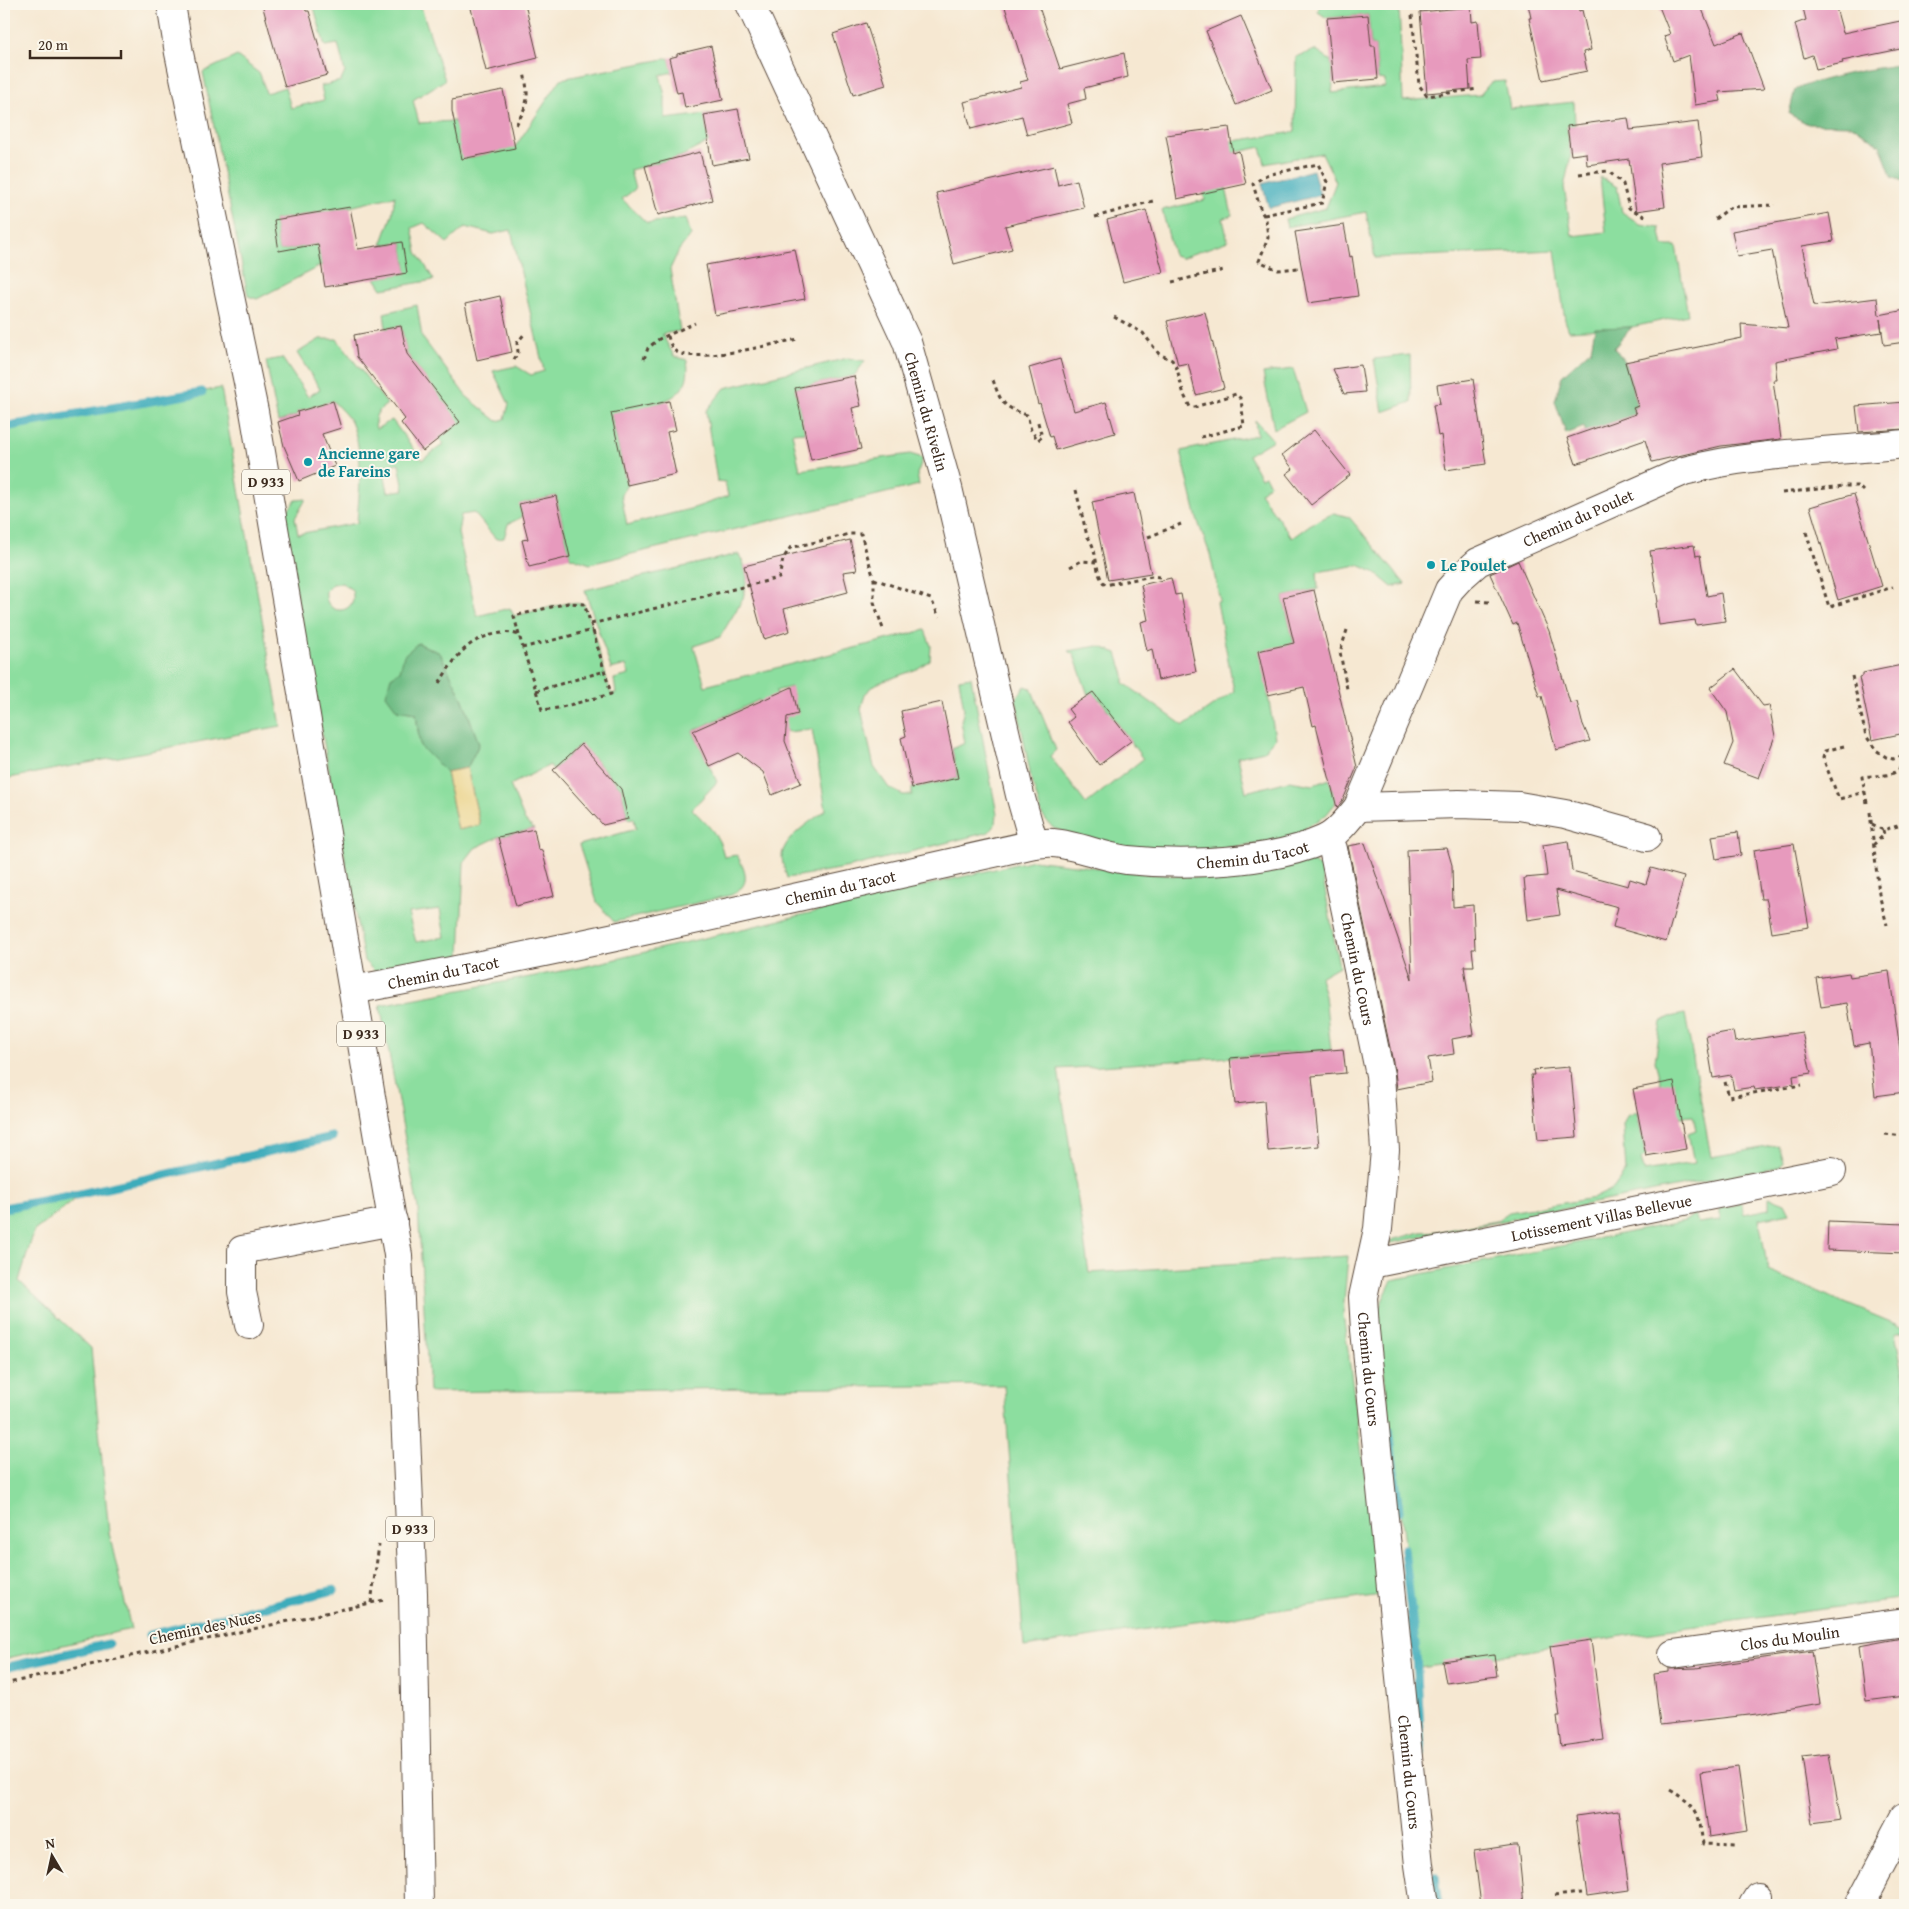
<svg xmlns="http://www.w3.org/2000/svg" width="1909" height="1909" viewBox="0 0 1909 1909" font-family="'Gentium Book Plus',serif">
<style>
.green{fill:#8cde9f;stroke:#64845e;fill-rule:evenodd}
.forest{fill:#71bd86;stroke:#567452}
.sand{fill:#eeda9e;stroke:#94825e}
.water{fill:#3eacbb;stroke:#3c6b6c}
.lines{fill:none;stroke-linecap:round;stroke-linejoin:round}
.stream{stroke:#3eacbb;stroke-width:9}
.building{fill:#e79abd}
.minor-casing{stroke:#574639;stroke-width:30}
.major-casing{stroke:#574639;stroke-width:30}
.path{stroke:#574639;stroke-width:3;stroke-dasharray:4 4;stroke-linecap:butt}
.minor{stroke:#fff;stroke-width:28}
.major{stroke:#fff;stroke-width:28}
.culture-dot{fill:#0f9aa8;stroke:#fbf7ec;stroke-width:2}
.labels{text-anchor:middle;stroke-width:4;stroke-linejoin:round;paint-order:stroke}
.shield{fill:#fbf7ec;stroke:#75685c;stroke-width:1}
.shield-label{font-size:15px;font-weight:bold;fill:#3b2a1e}
.street-label{font-size:16px;fill:#3b2a1e;stroke:#fbf7ec}
.culture-label{font-size:16px;font-weight:bold;fill:#0d838f;stroke:#fbf7ec;text-anchor:start}
</style>
<rect width="100%" height="100%" fill="#fbf7ec"/>
<filter id="ink" filterUnits="userSpaceOnUse"><feTurbulence type="fractalNoise" baseFrequency=".02" numOctaves="2"/><feDisplacementMap in="SourceGraphic" scale="10" xChannelSelector="R" yChannelSelector="G"/><feConvolveMatrix kernelMatrix="1 2 1 2 8 2 1 2 1" color-interpolation-filters="sRGB"/></filter>
<filter id="wash" filterUnits="userSpaceOnUse"><feTurbulence type="fractalNoise" baseFrequency=".0096" numOctaves="4" result="noise"/><feDisplacementMap in="SourceGraphic" scale="20" xChannelSelector="R" yChannelSelector="G"/><feGaussianBlur stdDeviation="1.12" result="paint"/><feColorMatrix in="noise" values="0 0 0 0 0 0 0 0 0 0 0 0 0 0 0 0 0 1.4 0 .05"/><feComposite in="paint" operator="in"/></filter>
<g filter="url(#wash)">
<rect width="100%" height="100%" fill="#f6e8d2"/>
<!-- green -->
<path class="green" d="M313,4H420L445,80L413,100L419,123L454,121L468,158L515,147L561,79L669,58L673,72L660,75L665,96V119L715,113L709,142L680,157L630,170L635,189L622,199L647,223L686,218L691,235L679,250L670,269L680,331L662,334L674,356L687,360C695,406 643,406 611,414L627,485L621,494L627,525L694,508L728,496L725,482L717,481L706,411L725,388L848,358L865,361L854,376L795,388L805,432L792,433L800,470L910,454L923,458L917,474L919,485L590,564L570,557L556,496L520,504L522,517L508,524L504,538L496,539L474,513L461,515L458,533L477,616L510,608L514,616L568,603L584,604L591,624L611,694L616,693L614,679L629,675L626,665L611,669L585,590L738,554L743,561L747,577L743,599L720,637L694,646L705,686L925,630L931,646L930,660L917,669L876,684L865,694L861,709L874,767L889,788L903,795H912V788L958,778L952,749L965,743L961,721L964,710L959,679L971,677L997,814L996,823L989,832L850,867L787,878C785,870 780,859 783,851C789,834 813,820 826,810L812,729L788,732L766,714L759,700L693,731L717,782L692,809C707,825 720,834 724,857L737,855C746,872 752,885 731,895L614,922L597,902L579,845L636,829L634,818L628,819L621,788L581,744L553,770L550,765L510,785L525,821L534,829L498,837L475,848L464,862L460,958L376,973L364,961L284,526L285,513L296,500L306,499L295,518L298,534L357,523C359,490 365,453 351,422C347,415 339,408 333,401L297,412L298,415L278,422L266,361L282,358L308,397L320,389L297,353L320,339H337L387,404C377,412 373,416 376,429L392,420L422,460L444,444L439,438L459,422L407,354L401,326L386,329L384,313L417,305L422,337L466,396L497,421L505,419L509,404L493,371L516,366L531,375L544,371L511,230L493,234L465,227L447,243L424,223L412,228L417,252L434,280L382,289L375,278L407,273L402,242L381,245L392,215L395,196L350,207L274,220L279,251L318,244L322,265L257,299L248,296L203,72L237,56L260,74L266,93L285,87L291,108L324,100L321,86L341,81L345,72L338,44L325,46ZM399,463L404,490L388,492L383,466ZM342,583L352,590C360,615 323,618 326,591L333,584ZM418,643L440,653L463,700L479,744L467,768L480,825L458,830L446,772L420,746L416,713L397,710L391,677L401,671ZM791,687L798,713L783,717L776,691ZM440,909L445,937L416,942L408,913Z
M1320,4H1399L1403,101L1480,95L1491,82L1505,81L1510,109L1574,102L1575,125L1567,127L1571,155L1564,187L1572,236L1606,232L1600,177L1617,187L1622,212L1640,224L1659,227L1663,246H1676L1688,315L1632,327L1569,331L1565,320L1555,250L1375,258L1366,212L1287,227L1285,219L1326,208L1336,182L1322,153L1265,164L1261,147L1219,156L1232,215L1223,219L1228,241L1181,258L1174,256L1162,210L1205,200L1198,164L1206,145L1295,132L1296,57L1315,50L1331,61L1333,83L1332,93L1385,87V80L1378,79L1375,46H1371L1368,15L1327,18L1318,12Z
M1410,355L1411,402L1383,412L1374,359Z
M1293,369L1306,412L1274,429L1263,373Z
M221,388L281,726L4,779V429Z
M1255,420L1273,440L1248,455L1261,478L1265,476L1270,484L1260,493L1292,538L1311,524L1334,513L1349,517L1405,584L1392,587L1374,572L1358,565L1317,572L1318,589L1283,597L1294,643L1268,695L1275,738L1264,751L1238,757L1246,792L1289,781L1313,785L1330,779L1333,792L1348,788L1326,815L1305,828L1308,833L1287,841L1173,853L1095,843L1053,828L1042,815L1039,805L1031,778L1016,699L1025,686L1031,688L1056,750L1050,756L1086,804L1143,759L1100,699L1099,700L1093,692L1088,695L1074,655L1068,651L1098,646L1117,653L1124,675V683L1184,726L1234,691L1217,602L1220,601L1210,554L1197,519L1181,451L1257,435Z
M1033,860L1149,874L1206,878L1263,870L1311,860L1321,868L1339,966L1320,977L1325,996L1331,1050L1058,1069L1089,1273L1348,1256L1343,1314L1381,1595L1024,1647L1004,1385L429,1392L418,1208L380,1005L578,968Z
M1685,1014L1711,1157L1778,1145L1783,1162L1781,1166L1391,1243V1240L1421,1232L1441,1231L1496,1221L1509,1212L1594,1198L1613,1189L1626,1171L1623,1125L1627,1116L1637,1112L1646,1156L1641,1159L1644,1171L1694,1163L1688,1133L1696,1130L1693,1116L1680,1117L1661,1084L1655,1061L1661,1022L1670,1017Z
M78,1197L34,1231L19,1281L91,1348L109,1533L131,1629L4,1659V1211Z
M1769,1197L1785,1203L1790,1213L1759,1219L1768,1271L1905,1328V1330L1895,1333L1905,1383V1598L1629,1635L1420,1668L1377,1312L1392,1280L1685,1221L1695,1214L1698,1223L1720,1220V1209L1741,1203L1744,1214L1769,1209Z"/>
<!-- forest -->
<path class="forest" d="M1905,64V182L1892,177L1880,145L1852,125L1808,124L1789,114L1795,89C1831,76 1867,69 1905,64Z
M1632,327L1614,348L1625,361L1638,406L1633,408L1636,414L1586,432L1584,427L1566,434L1555,401L1562,376L1591,349L1595,328Z
M418,643L440,653L463,700L479,744L467,768L446,772L420,746L416,713L397,710L386,695L391,677L400,671L404,655Z"/>
<!-- sand -->
<path class="sand" d="M467,768L480,825L458,830L446,772Z"/>
<!-- water -->
<path class="water" d="M1313,170L1320,195L1269,208L1262,184Z"/>
<g class="lines">
<!-- stream -->
<path class="stream" d="M4,427L202,392
M4,1208L80,1194L332,1137
M1389,1430L1399,1511
M1404,1549L1416,1653L1421,1753
M150,1635L334,1590
M4,1668L109,1644
M1435,1877L1439,1905"/>
</g>
<g id="blocks">
<!-- building -->
<path class="building" d="M262,4H304L306,11H309L327,75L285,87Z
M470,4H525L538,58L486,71Z
M1004,4H1038L1060,69L1124,53L1128,77L1084,88L1086,99L1067,104L1072,123L1027,135L1022,116L971,129L964,102L1021,87L1020,82L1028,80Z
M1528,4H1577L1579,11L1582,10L1591,50L1583,52L1587,71L1543,80L1529,18H1531Z
M1658,4H1700L1716,44L1743,33L1764,89L1719,92L1721,101L1695,105L1689,55L1673,61L1664,36L1670,34Z
M1802,4H1835L1843,33L1905,20V48L1842,61L1843,63L1816,69L1812,55L1804,58L1795,24L1806,20Z
M1471,7L1472,22L1478,21L1481,59L1468,60L1470,89L1427,93L1420,12Z
M1368,15L1371,46H1375L1378,79L1333,83L1327,18Z
M1241,16L1272,90L1236,105L1206,31Z
M866,23L886,85L853,95L833,34Z
M711,46L723,100L685,108L682,92L677,93L669,58L677,56V54Z
M503,90L515,148L462,159L452,111V100Z
M738,109L749,158L712,165L704,115Z
M1628,118L1630,130L1698,122L1702,157L1659,163L1665,207L1636,211L1629,159L1587,165L1586,153L1571,155L1567,126Z
M1229,127L1233,153L1239,151L1246,184L1177,199L1166,135Z
M700,152L712,200L658,215L645,166Z
M1054,166L1058,185L1077,180L1084,208L1005,226L1012,249L954,264L936,193Z
M350,207L358,249L402,242L407,273L325,287L318,244L279,251L274,220Z
M1146,210L1163,272L1123,282L1107,220Z
M1829,213L1834,241L1802,246L1814,306L1877,298L1879,315L1905,310V342L1884,345L1880,319L1882,332L1835,339L1837,349L1775,361L1777,380H1773L1781,439L1721,446L1652,462L1645,440L1576,464L1567,438L1636,414L1633,408L1638,406L1625,362L1742,338L1741,324L1788,328L1772,250L1737,256L1732,231Z
M1344,225L1350,257L1352,256L1358,296L1308,303L1295,232Z
M795,249L805,299L715,315L706,265Z
M500,296L512,352L477,360L465,304Z
M1205,312L1224,388L1196,395L1188,363L1178,365L1167,321Z
M401,326L407,354L460,422L423,451L401,423L405,419L357,357L354,335Z
M1060,359L1074,411L1106,402L1115,433L1056,450L1052,436L1050,437L1040,403L1038,404L1029,368Z
M1361,365L1365,392L1344,394L1333,369Z
M854,376L861,406L852,408L861,449L811,460L795,388Z
M1473,379L1486,464L1446,470L1441,435L1438,436L1433,405L1440,404L1437,385Z
M333,401L341,428L322,434L335,466L299,481L284,446L278,422L298,415L297,412Z
M669,401L676,430L667,432L676,474L627,485L611,413Z
M1905,402V429L1859,432L1856,406Z
M1314,430L1350,475L1311,505L1286,474L1293,469L1282,455Z
M1134,493L1151,573L1108,580L1092,502Z
M1854,494L1882,586L1838,600L1810,507Z
M556,496L570,557L529,567L522,540L528,539L519,504Z
M850,540L857,570L843,572L848,592L784,609L790,631L764,639L744,566Z
M1694,545L1696,556L1700,555L1707,596L1721,593L1725,621L1696,625L1695,620L1659,625L1656,603L1658,602L1650,551Z
M1518,561L1549,631L1570,703L1577,702L1582,722L1590,741L1556,750L1542,696H1539L1517,623L1513,625L1490,574Z
M1171,578L1175,595L1181,594L1196,672L1158,680L1152,649L1147,651L1141,622L1148,620L1141,585Z
M1314,590L1357,767L1343,800L1337,808L1316,725L1313,726L1304,687L1268,695L1258,651L1294,643L1283,597Z
M1902,665L1905,681V733L1872,740L1859,677L1863,676V673Z
M1735,669L1763,706L1769,705L1775,736L1759,778L1724,765L1733,743L1727,712L1710,688Z
M792,687L798,714L787,717L785,741L801,783L772,795L763,772L738,753L709,766L693,731Z
M1093,692L1131,741L1099,765L1068,722L1074,717L1068,709Z
M942,702L958,778L912,788L901,738L906,736L901,711Z
M581,744L621,789L628,819L603,825L553,770Z
M534,829L538,849L542,850L554,896L516,906L498,837Z
M1738,832L1741,855L1716,859L1712,836Z
M1568,841L1572,871L1628,886L1630,879L1646,884L1651,868L1684,877L1666,942L1613,927L1618,907L1556,890L1560,915L1528,920L1524,878L1547,876L1543,845Z
M1365,843L1412,979L1407,850L1447,848L1452,865L1453,907L1473,905L1475,949H1472L1474,966H1464L1474,1035L1452,1039L1454,1054L1428,1058L1432,1082L1397,1089L1395,1072L1348,846Z
M1794,844L1809,927L1772,933L1767,902L1766,899H1761L1754,850Z
M1889,971L1901,1057L1905,1056V1092L1875,1096L1869,1043L1854,1046L1847,1003L1821,1007L1816,978L1849,973L1850,977Z
M1733,1031L1735,1042L1802,1032L1811,1073L1793,1076L1794,1084L1755,1090L1754,1087L1734,1090L1731,1075L1713,1078L1706,1036Z
M1343,1049L1346,1073L1312,1076L1319,1146L1268,1151L1264,1101L1235,1104L1230,1058Z
M1569,1067V1072H1571L1577,1137L1538,1140L1531,1075H1534L1533,1070Z
M1674,1081L1686,1149L1646,1156L1633,1089Z
M1828,1221L1905,1224V1253L1827,1250Z
M1902,1638L1905,1639V1696L1866,1701L1859,1646Z
M1591,1640L1604,1740L1561,1746L1557,1717H1560L1550,1646Z
M1812,1651L1820,1703L1757,1714L1660,1725L1654,1674L1668,1672V1669L1696,1668Z
M1494,1654L1497,1676L1446,1683L1442,1661Z
M1829,1754L1841,1819L1812,1823L1802,1757Z
M1738,1767L1747,1831L1709,1837L1700,1772Z
M1618,1810L1629,1890L1587,1896L1576,1816Z
M1514,1845H1518L1524,1905H1481L1474,1851Z"/>
</g>
</g>
<g filter="url(#ink)">
<use href="#blocks" fill-opacity="0" stroke="#574639" stroke-width="1"/>
<g class="lines">
<defs>
<g id="minor">
<path id="s1" d="M750,4L907,342L948,488L1020,795L1034,844"/>
<path d="M1358,807L1459,804L1519,806L1565,814L1647,837"/>
<path id="s2" d="M1327,838L1333,849L1380,1075L1385,1150L1378,1229L1363,1297L1365,1330L1419,1865L1425,1905"/>
<path id="s3" d="M353,990C581,947 807,895 1034,844C1040,844 1047,842 1053,843C1078,845 1102,857 1127,860C1185,866 1272,863 1325,839C1338,833 1349,818 1358,807L1449,590L1460,578L1478,562L1684,471C1755,452 1832,452 1905,444"/>
<path id="s4" d="M1371,1264L1832,1171"/>
<path d="M249,1325L242,1292V1250L393,1221"/>
<path id="s5" d="M1673,1654L1905,1622"/>
<path d="M1753,1905L1758,1897"/>
<path d="M1859,1905L1905,1818"/>
</g>
<path id="major" d="M171,4L179,53L254,411L398,1255L413,1593L419,1905"/>
</defs>
<!-- minor casing -->
<use href="#minor" class="minor-casing"/>
<!-- major casing -->
<use href="#major" class="major-casing"/>
<!-- path -->
<path class="path" d="M1412,15L1419,85L1427,96L1478,89
M516,125C529,102 529,98 524,72
M1579,174L1608,171L1623,184L1629,208L1647,218
M1264,215L1322,203L1327,182L1318,164L1266,175L1253,184L1261,211L1266,219L1268,238L1259,261L1278,270L1298,268
M1095,217L1153,201
M1715,219L1731,207L1775,205
M1172,282L1224,270
M1114,317L1143,333L1159,354L1172,360L1177,369L1184,395L1190,407H1195L1236,394L1241,399L1244,426L1201,437
M668,336C669,340 671,347 674,350C689,366 776,343 798,339
M644,359L648,348L659,339L695,323
M514,360L518,352L517,343L525,333
M993,380C1001,403 1003,407 1027,415L1031,430L1038,440L1042,437L1037,419
M1076,490L1087,536C1099,550 1093,570 1105,585L1152,576L1160,577
M1782,493L1844,486H1858L1863,491
M1806,532L1829,607L1893,587
M1148,537L1181,524
M1070,567L1081,561L1096,562
M874,579L931,599L939,617
M1477,601L1489,602
M591,624L779,578L783,559L790,548L850,534H861L874,579V602L883,629
M1347,630L1340,652L1347,689
M522,648L593,630
M1852,676L1866,736L1876,750L1886,757L1893,759L1905,755
M439,683C455,659 466,639 496,634C505,632 510,632 519,635L542,710L558,708L611,694L591,624L584,604L568,603L514,616L519,635
M536,691L605,671
M1844,746L1825,751L1823,758L1839,799L1865,792
M1867,803L1862,777C1879,774 1898,780 1905,759
M1870,812L1879,894L1887,925
M1872,824L1883,830L1905,824
M1873,845L1884,835L1883,830
M1725,1082L1729,1097L1802,1085
M1885,1134L1905,1136
M371,1603L379,1545
M4,1684L384,1600
M1670,1790C1700,1808 1698,1812 1703,1844L1737,1845
M1554,1896L1581,1893"/>
<!-- minor -->
<use href="#minor" class="minor"/>
<!-- major -->
<use href="#major" class="major"/>
</g>
</g>
<!-- markers -->
<g class="culture-dot">
<circle cx="308" cy="462" r="5"/>
<circle cx="1431" cy="565" r="5"/>
</g>
<g class="labels">
<!-- shield labels -->
<g class="shield">
<rect x="242" y="469.5" width="48" height="25" rx="4"/>
<rect x="337" y="1021.5" width="48" height="25" rx="4"/>
<rect x="386" y="1516.5" width="48" height="25" rx="4"/>
</g>
<g class="shield-label">
<text x="266" y="487">D 933</text>
<text x="361" y="1039">D 933</text>
<text x="410" y="1534">D 933</text>
</g>
<!-- street labels -->
<g class="street-label">
<text dy="6" stroke="none"><textPath href="#s1" startOffset="445">Chemin du Rivelin</textPath></text>
<text dy="6" stroke="none"><textPath href="#s3" startOffset="1424">Chemin du Poulet</textPath></text>
<text dy="6" stroke="none"><textPath href="#s3" startOffset="918">Chemin du Tacot</textPath></text>
<text dy="6" stroke="none"><textPath href="#s3" startOffset="498">Chemin du Tacot</textPath></text>
<text dy="6" stroke="none"><textPath href="#s2" startOffset="135">Chemin du Cours</textPath></text>
<text dy="6" stroke="none"><textPath href="#s3" startOffset="92">Chemin du Tacot</textPath></text>
<text dy="6" stroke="none"><textPath href="#s4" startOffset="235">Lotissement Villas Bellevue</textPath></text>
<text dy="6" stroke="none"><textPath href="#s2" startOffset="540">Chemin du Cours</textPath></text>
<text transform="translate(205 1627) rotate(-12)" y="6">Chemin des Nues</text>
<text dy="6" stroke="none"><textPath href="#s5" startOffset="118">Clos du Moulin</textPath></text>
<text dy="6" stroke="none"><textPath href="#s2" startOffset="945">Chemin du Cours</textPath></text>
</g>
<!-- culture labels -->
<g class="culture-label">
<text x="318" y="459">Ancienne gare<tspan x="318" dy="18">de Fareins</tspan></text>
<text x="1441" y="571">Le Poulet</text>
</g>
</g>
<!-- margin -->
<rect width="1909" height="1909" fill="none" stroke="#fbf7ec" stroke-width="20"/>
<!-- north arrow -->
<g transform="translate(52 1856) rotate(351)" stroke="#fbf7ec" stroke-width="4" paint-order="stroke">
<path d="M0-4L9 19L0 12L-9 19Z" fill="#3b2a1e"/>
<text y="-8" font-size="14" font-weight="bold" text-anchor="middle" fill="#3b2a1e">N</text>
</g>
<!-- scale -->
<path d="M30 50v8h91v-8" fill="none" stroke="#3b2a1e" stroke-width="2.5"/>
<text x="38" y="50" font-size="15" fill="#3b2a1e" stroke="#fbf7ec" stroke-width="4" paint-order="stroke">20 m</text>
</svg>
